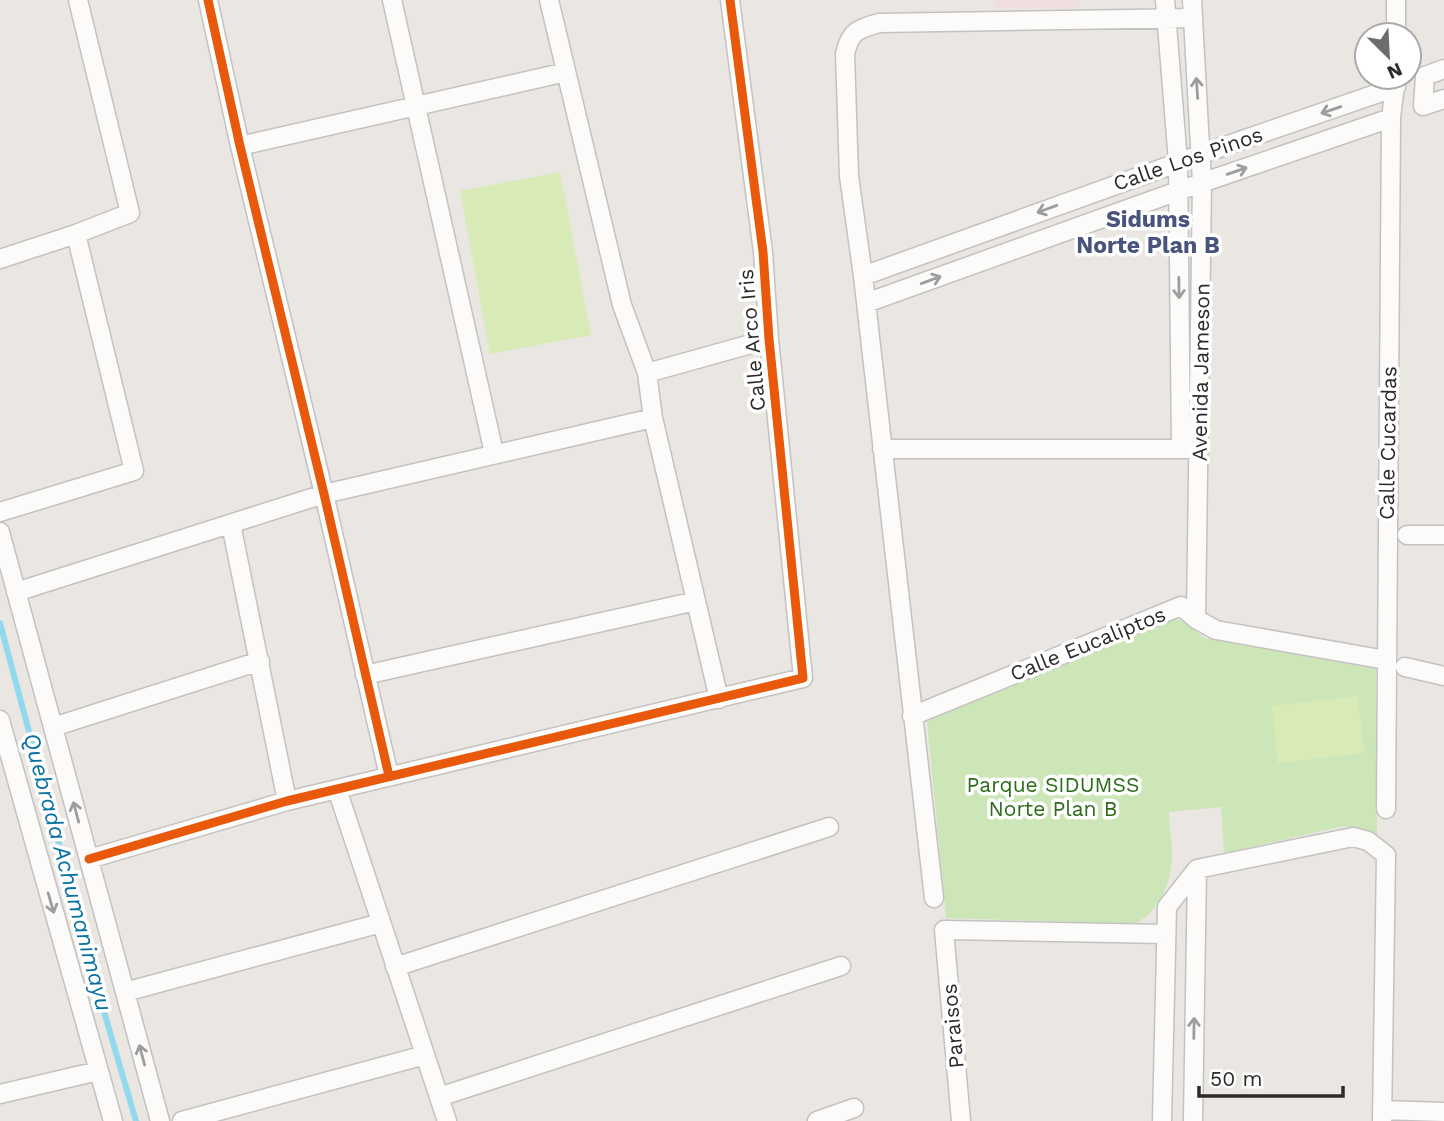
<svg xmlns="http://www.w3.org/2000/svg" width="1444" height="1121" viewBox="0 0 1444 1121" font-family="'Work Sans',sans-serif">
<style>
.medical{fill:#f0dfde}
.green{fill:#cce6b8}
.pitch{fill:#d8eab6}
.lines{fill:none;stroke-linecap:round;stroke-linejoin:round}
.stream{stroke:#91d9ee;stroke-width:6}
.minor-casing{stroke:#c3c2c2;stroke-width:21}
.minor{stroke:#fcfbfa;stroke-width:18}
.cycleway-casing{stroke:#fff;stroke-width:13}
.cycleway{stroke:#e8590c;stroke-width:9}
.oneway{stroke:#9e9d9d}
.labels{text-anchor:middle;stroke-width:7;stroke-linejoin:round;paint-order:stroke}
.street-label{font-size:21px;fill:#2b2b2b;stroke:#fff}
.park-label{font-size:21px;fill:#2b6c17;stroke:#fff}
.neighbourhood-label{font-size:23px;font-weight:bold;fill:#49547e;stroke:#fff}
.water-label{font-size:23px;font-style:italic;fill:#0771a3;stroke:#fff}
</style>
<rect width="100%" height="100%" fill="#eae6e1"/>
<!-- medical -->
<path class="medical" d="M994,0H1079L1080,7L995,8Z"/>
<!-- green -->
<path class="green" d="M1173,618L1184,622L1204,638L1376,669L1377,835L1344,826L1224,853L1221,807L1169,812C1169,827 1173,842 1172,858C1171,884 1158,912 1135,924L946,918L927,721Z"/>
<!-- pitch -->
<path class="pitch" d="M560,172L591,335L490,354L460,191Z
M1358,696L1364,753L1278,763L1272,706Z"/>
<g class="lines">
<!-- stream -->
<path class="stream" d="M0,623L102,1005L136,1121"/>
<defs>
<path id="minor" d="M208,0L240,146L324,494L389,776
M392,0L494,453
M549,0L622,305L647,373L653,418L719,699
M1165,0L1178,162L1181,449
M1192,0L1202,183L1196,619
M1396,35V0
M1444,69L1425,76L1423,106L1444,99
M240,146L566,72
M0,259L76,234L130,213L78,0
M863,276L1202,154L1396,87
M866,303L1178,191L1391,118
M647,373L769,339
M882,449H1190
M0,512L134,471L76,234
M231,524L287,801
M0,532L160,1121
M1407,535H1444
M16,592L324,494L653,418
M1405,667L1444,676
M365,675L696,601
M912,716L1181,606L1196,619L1216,630L1386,660
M0,720L113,1121
M53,727L260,661
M337,789L447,1121
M1386,809L1391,118L1396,77
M89,859L287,801L803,678L769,339L763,252L730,0
M934,898L863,276L849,176L845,54C850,31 858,29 879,23L1193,18
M395,967L829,827
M125,992L381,923
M0,1094L98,1071
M439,1097L841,966
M1382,1110L1444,1112
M182,1121L425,1055
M817,1121L854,1108
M961,1121L944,930L1166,934
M1162,1121L1167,907L1197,869L1353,837L1368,841L1386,855L1382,1121
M1193,1121L1197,869"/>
</defs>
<!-- minor casing -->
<use href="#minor" class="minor-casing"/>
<!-- minor -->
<use href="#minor" class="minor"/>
<defs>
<path id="cycleway" d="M208,0L240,146L324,494L389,776
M89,859L287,801L803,678L769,339L763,252L730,0"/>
</defs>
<!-- cycleway casing -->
<use href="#cycleway" class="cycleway-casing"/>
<!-- cycleway -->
<use href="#cycleway" class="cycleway"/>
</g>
<!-- one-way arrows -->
<defs><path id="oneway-shaft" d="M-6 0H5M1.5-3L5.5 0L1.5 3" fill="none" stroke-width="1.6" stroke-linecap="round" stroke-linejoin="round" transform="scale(1.75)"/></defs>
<g class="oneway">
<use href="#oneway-shaft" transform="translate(1197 88) rotate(-94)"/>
<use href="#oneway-shaft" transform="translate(1331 110) rotate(161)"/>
<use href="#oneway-shaft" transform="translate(1237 171) rotate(-19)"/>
<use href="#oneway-shaft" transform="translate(1047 209) rotate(160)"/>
<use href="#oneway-shaft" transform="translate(931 280) rotate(-20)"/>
<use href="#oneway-shaft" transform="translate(1179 288) rotate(89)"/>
<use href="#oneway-shaft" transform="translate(76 812) rotate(-105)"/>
<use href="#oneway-shaft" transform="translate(51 903) rotate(74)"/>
<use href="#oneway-shaft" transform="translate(1194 1028) rotate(-89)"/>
<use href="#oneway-shaft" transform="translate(142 1055) rotate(-105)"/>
</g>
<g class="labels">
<!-- street labels -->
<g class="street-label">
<text transform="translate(1188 159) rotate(-19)" y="7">Calle Los Pinos</text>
<text transform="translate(752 340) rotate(-95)" y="7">Calle Arco Iris</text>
<text transform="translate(1201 372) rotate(-89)" y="7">Avenida Jameson</text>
<text transform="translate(1388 443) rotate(-89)" y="7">Calle Cucardas</text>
<text transform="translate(1088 644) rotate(-22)" y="7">Calle Eucaliptos</text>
<text transform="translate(953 1026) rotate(-95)" y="7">Paraisos</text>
</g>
<!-- park labels -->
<g class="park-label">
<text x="1053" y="792">Parque SIDUMSS<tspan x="1053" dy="24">Norte Plan B</tspan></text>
</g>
<!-- neighbourhood labels -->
<g class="neighbourhood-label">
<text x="1148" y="227">Sidums<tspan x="1148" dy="26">Norte Plan B</tspan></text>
</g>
<!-- water labels -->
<g class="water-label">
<text transform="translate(68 872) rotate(75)" y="8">Quebrada Achumanimayu</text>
</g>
</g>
<!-- north arrow -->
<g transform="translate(1388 56) rotate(156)"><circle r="33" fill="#ffffff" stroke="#aaaaaa" stroke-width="2"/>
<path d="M0-5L12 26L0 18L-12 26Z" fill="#6e6c6b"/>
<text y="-10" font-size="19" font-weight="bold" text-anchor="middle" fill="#2b2b2b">N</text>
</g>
<!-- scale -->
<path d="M1199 1086v10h144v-10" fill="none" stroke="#2b2b2b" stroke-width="3.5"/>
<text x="1210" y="1086" font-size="21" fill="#2b2b2b" stroke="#ffffff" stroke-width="5" paint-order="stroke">50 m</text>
</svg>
